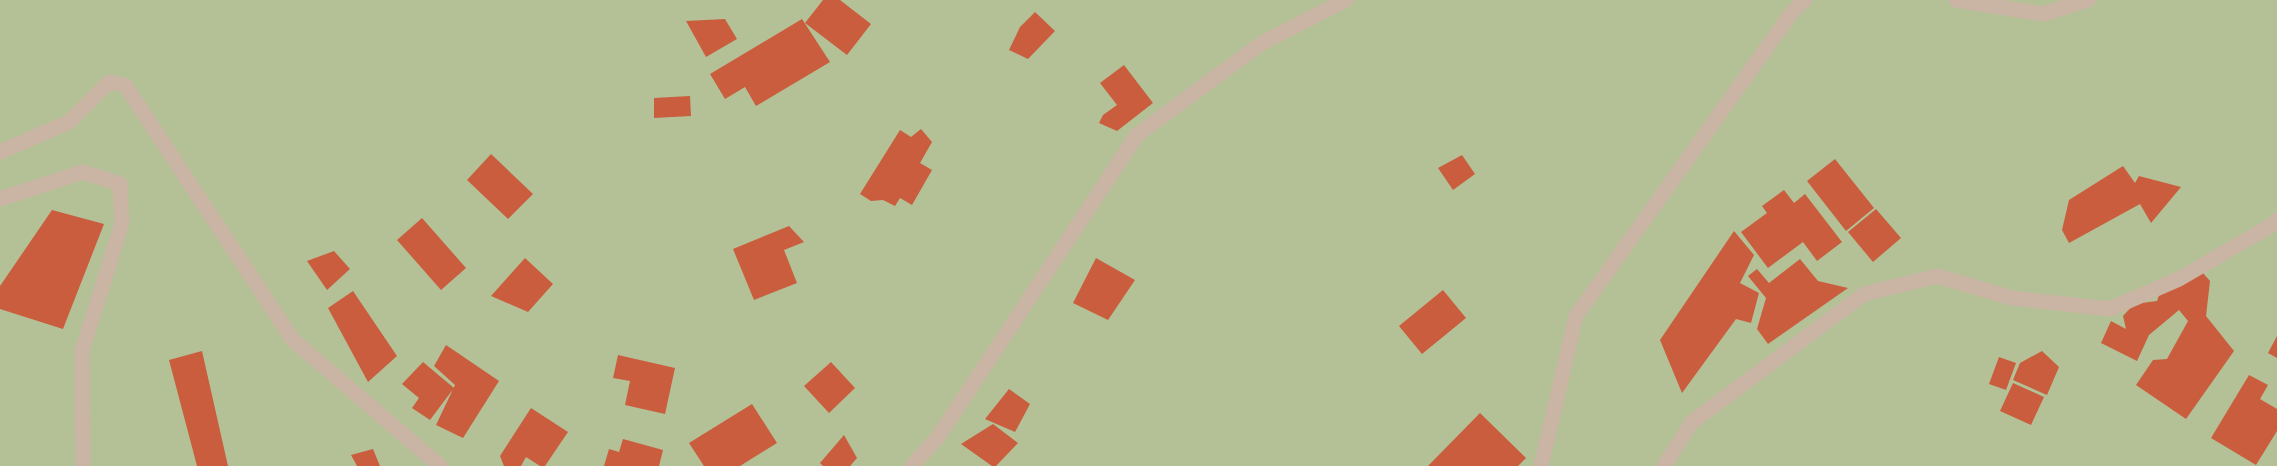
<svg xmlns="http://www.w3.org/2000/svg" width="2277" height="466" viewBox="0 0 2277 466" font-family="Manrope,sans-serif">
<style>
.green{fill:#b4c197}
.building{fill:#ca5d3d}
.lines{fill:none;stroke-linecap:round;stroke-linejoin:round}
.street{stroke:#cab4a3;stroke-width:15}
</style>
<rect width="100%" height="100%" fill="#f2e5d7"/>
<!-- green -->
<path class="green" d="M0,0H2277V466H0Z"/>
<!-- building -->
<path class="building" d="M823,0H840L871,24L847,55L805,23Z
M1035,12L1055,31L1028,59L1009,50L1020,27Z
M725,19L737,39L706,57L686,21Z
M802,19L830,62L756,106L745,87L725,99L710,74Z
M1124,65L1153,103L1117,131L1099,123L1103,115L1117,105L1100,83Z
M690,96L691,116L654,118V98Z
M921,129L932,142L920,163L932,170L912,205L900,198L895,206L883,200L871,201L860,194L900,130L911,137Z
M491,154L533,194L508,219L467,180Z
M1462,155L1475,174L1453,190L1438,168Z
M1835,159L1874,208L1846,231L1807,181Z
M2123,166L2135,183L2139,176L2181,187L2151,223L2140,204L2069,243L2062,230L2069,200Z
M1784,190L1794,203L1805,194L1842,242L1817,261L1803,242L1768,268L1741,232L1767,213L1762,206Z
M1876,209L1901,238L1873,262L1848,232Z
M52,210L104,224L63,329L0,309V286Z
M422,218L466,268L441,290L397,240Z
M789,226L804,242L784,250L797,283L754,300L733,249Z
M1734,231L1754,255L1740,283L1759,293L1751,323L1736,319L1682,393L1660,340Z
M334,251L350,269L327,290L307,261Z
M525,258L553,284L528,312L491,296Z
M1096,258L1135,280L1108,320L1073,303Z
M1800,259L1818,281L1848,288L1768,344L1757,329L1766,298L1748,276L1757,269L1769,283Z
M2202,272L2210,281L2206,316L2234,351L2186,419L2136,385L2153,360L2167,359L2188,321L2179,310L2149,335L2137,361L2101,343L2111,321L2126,329L2123,316L2134,304L2157,301L2162,287Z
M1443,290L1466,318L1422,354L1399,326Z
M353,291L397,356L368,382L328,308Z
M2277,336V358L2268,353Z
M446,345L499,381L463,438L436,425L455,385L434,366Z
M202,351L228,466H197L169,360Z
M2042,351L2059,367L2047,395L2013,380L2020,363Z
M618,355L675,368L665,414L625,405L630,381L613,378Z
M1999,357L2016,363L2006,390L1989,384Z
M423,362L454,388L430,420L412,408L419,398L402,384Z
M831,362L855,388L829,413L804,386Z
M2249,375L2268,385L2260,399L2277,409V431L2256,465L2211,438Z
M2013,383L2044,397L2031,425L2000,411Z
M1009,389L1030,404L1015,432L985,419Z
M752,404L777,443L740,466H704L689,443Z
M531,408L568,432L545,466H540L526,457L521,466H504L500,456Z
M1480,413L1526,458L1518,466H1428Z
M993,424L1018,443L996,466H992L961,444Z
M844,435L857,458L850,466H823L820,463Z
M623,439L663,450L659,466H604L609,449L619,452Z
M373,449L380,466H357L351,455Z"/>
<g class="lines">
<!-- street -->
<path class="street" d="M1956,0L2043,14L2088,0
M0,152L69,122L109,82L125,85L293,340L440,466
M0,199L83,172L120,184L122,223L82,351L83,466
M912,466L938,437L1137,135L1262,43L1346,0
M1541,466L1576,316L1792,12L1805,0
M1664,466L1692,422L1864,294L1937,276L2012,298L2110,309L2179,279L2272,225L2277,220"/>
</g>
</svg>
